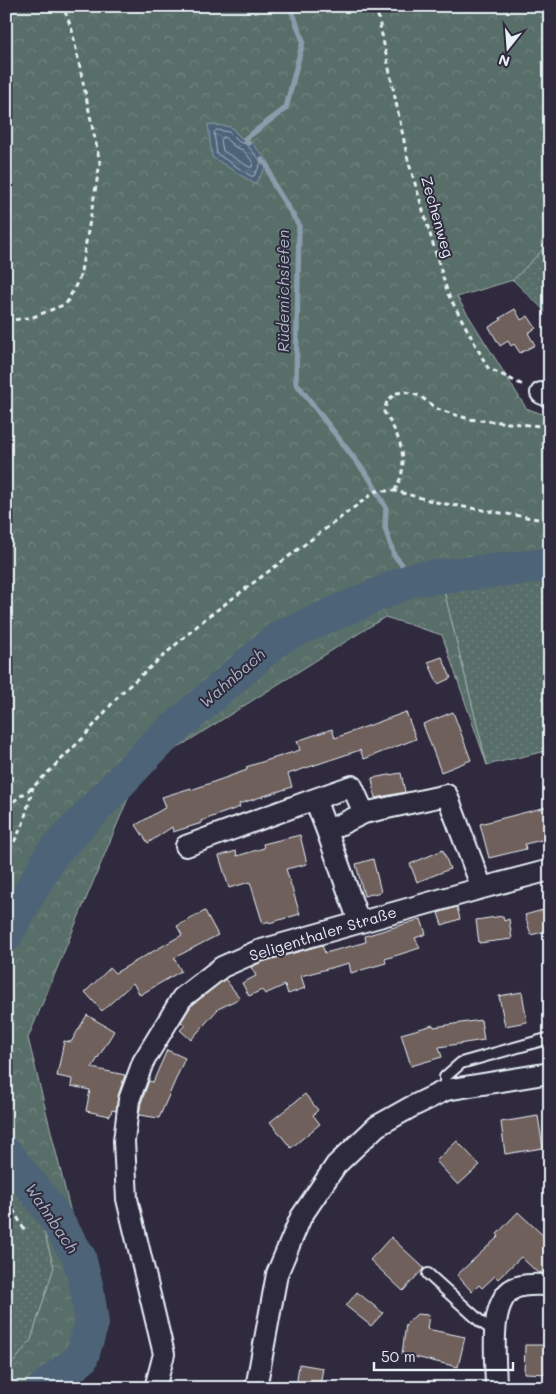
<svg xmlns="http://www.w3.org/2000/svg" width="556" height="1394" viewBox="0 0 556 1394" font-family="Mali,sans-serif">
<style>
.grass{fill:url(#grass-dots);stroke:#a0b0b0}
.forest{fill:url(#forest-crowns);stroke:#a0b0b0;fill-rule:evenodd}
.water{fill:url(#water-ripples);stroke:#8b9cab}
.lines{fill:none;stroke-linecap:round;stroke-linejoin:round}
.shore{stroke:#aab8c5;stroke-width:1}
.stream{stroke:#8b9cab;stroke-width:5.5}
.river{stroke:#4d6378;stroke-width:34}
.building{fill:#6f605c;stroke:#e8f1f8}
.lane-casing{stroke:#e8f1f8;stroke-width:14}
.street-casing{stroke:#e8f1f8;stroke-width:24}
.path{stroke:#e8f1f8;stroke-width:3;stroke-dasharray:5 4;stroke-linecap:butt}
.lane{stroke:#2f2a3d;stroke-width:10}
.street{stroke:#2f2a3d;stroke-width:20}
.labels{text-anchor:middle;stroke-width:4;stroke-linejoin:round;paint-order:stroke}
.street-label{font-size:15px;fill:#e8f1f8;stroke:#2f2a3d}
.water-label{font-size:16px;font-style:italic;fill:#aab8c5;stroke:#2f2a3d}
</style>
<defs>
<pattern id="grass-dots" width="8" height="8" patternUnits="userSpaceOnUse" patternTransform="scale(1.25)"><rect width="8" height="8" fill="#596e68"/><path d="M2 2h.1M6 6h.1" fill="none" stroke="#71837e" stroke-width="1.8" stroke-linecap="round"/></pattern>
<pattern id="forest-crowns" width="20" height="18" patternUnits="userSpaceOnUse" patternTransform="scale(1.25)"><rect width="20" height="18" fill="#596e68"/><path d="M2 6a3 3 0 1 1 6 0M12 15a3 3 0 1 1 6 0" fill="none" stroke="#71837e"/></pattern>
<pattern id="water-ripples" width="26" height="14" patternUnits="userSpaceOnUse" patternTransform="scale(1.25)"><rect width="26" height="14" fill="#4d6378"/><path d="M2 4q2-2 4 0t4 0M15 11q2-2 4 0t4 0" fill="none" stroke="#677a8c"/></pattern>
</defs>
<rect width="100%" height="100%" fill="#2f2a3d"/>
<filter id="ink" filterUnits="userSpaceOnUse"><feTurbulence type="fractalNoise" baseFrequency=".02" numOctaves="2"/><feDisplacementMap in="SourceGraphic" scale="10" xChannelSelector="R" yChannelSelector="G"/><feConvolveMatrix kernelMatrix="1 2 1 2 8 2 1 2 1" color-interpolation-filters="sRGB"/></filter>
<g filter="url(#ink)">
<!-- grass -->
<path class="grass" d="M550,242V316L513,280Z
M550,564V750L487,765L438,567H529Z
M6,1171L41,1221L54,1267L31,1340L6,1372Z"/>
<!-- forest -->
<path class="forest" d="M6,6H550V242L513,280L457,297L526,408L550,417V564L529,567H438L487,765L442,635L385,617L139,772L28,1038L70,1209L80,1311L65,1369L64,1388H6V1372L31,1340L54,1267L41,1221L6,1171ZM231,127L241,138L212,157Z"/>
<!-- water -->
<path class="water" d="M208,124L231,127L241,138L248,139L269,162L255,184L212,157Z"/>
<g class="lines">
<!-- shore -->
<path class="shore" d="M217,130L229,132L239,142L246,144L261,161V163L254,176H251L217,154L214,133Z
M224,137L235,147L243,150L253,162L252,167H249L223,151L221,140Z"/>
<!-- stream -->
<path class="stream" d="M248,143L245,139L286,108L303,41L290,6
M262,160L267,165L274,185L299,225L296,383L370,479L386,508L385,528L394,555L414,579
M6,925L10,926"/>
<!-- river -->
<path class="river" d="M6,935L51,855L154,746L280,637L414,579L550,565
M6,1154L51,1211L79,1257L87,1289L92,1323L81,1359L44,1388"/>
</g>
<!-- building -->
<path class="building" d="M515,309L521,320L528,316L536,328L528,333L535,345L520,353L514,344L511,346L508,341L500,346L489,327L501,320L500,318Z
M442,657L451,678L438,684L428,662Z
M406,712L416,739L364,759L360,750L288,774L292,787L239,804L240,807L201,821L202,823L173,832L172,827L148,843L136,825L166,807L162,797L191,788V790L247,770L246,767L300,750L297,741L332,729L335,738Z
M453,712L471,760L441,772L423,724Z
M401,773L405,792L375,798L372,778Z
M550,806V838L525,844L526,849L489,858L480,824Z
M300,835L307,864L286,869L300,914L269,923L268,921L263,924L250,882L229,888L219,856L236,851L237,856L264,848L263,844Z
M443,850L450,869L417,882L410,864Z
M373,859L381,892L364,896L356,864Z
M457,907L460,919L442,925L438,913Z
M546,909L550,930L531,935L525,915Z
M205,911L218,935L174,958L181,971L140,995L133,983L102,1011L85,992L110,968L115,973L182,935L177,926Z
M503,916L504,921L509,919L512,939L479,943L476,920Z
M421,919L426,934L415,938L420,948L385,959L386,963L351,973L349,963L301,976L305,988L288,994L285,985L265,994L262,990L249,996L242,983L256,976L251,967L262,962L322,945L325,953L366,942L365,936Z
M225,979L240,998L218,1009L191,1040L180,1030L185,1025L181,1022L191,1006Z
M522,992L527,1022L505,1026L499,996Z
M87,1015L114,1031L92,1068L125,1075L118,1096L116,1111L112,1110L110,1116L86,1111L90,1090L71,1086L72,1079L57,1076L64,1041L71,1042Z
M481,1020L484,1040L439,1047L442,1057L411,1066L401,1034L433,1025L434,1027Z
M167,1050L185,1058L159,1118L139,1115L141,1103L149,1081L153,1082Z
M305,1094L318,1110L313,1115L320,1124L291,1148L270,1122Z
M538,1116L543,1148L505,1154L501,1122Z
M457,1141L480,1165L458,1185L436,1161Z
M518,1212L548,1240L545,1244L550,1257V1270L538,1273L521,1257L498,1279L495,1276L482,1288L479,1285L472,1292L457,1275L499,1236L497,1234Z
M391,1237L424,1268L403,1291L370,1260Z
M357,1292L383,1313L371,1326L346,1306Z
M417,1314L429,1315L427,1329L465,1337L458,1367L402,1354L406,1324Z
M525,1345H550V1374L524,1373Z
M299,1364L323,1368L320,1386L315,1385V1388H296Z"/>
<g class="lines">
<defs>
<path id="lane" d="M446,1090L445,1077L461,1063L550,1038
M428,1274L481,1322L495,1332"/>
<path id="street" d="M541,393L550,397
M315,799L352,786L364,813
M186,846L315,799L327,831
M359,922L327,831L364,813L447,795L482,888
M155,1388L164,1354L127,1199L124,1141L129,1100L143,1062L182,998L222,967L258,951L482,888L550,870
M256,1388L277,1274L301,1217L336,1165L377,1126L411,1107L446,1090L550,1073
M496,1388C496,1362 488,1307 511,1290C521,1283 539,1285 550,1285"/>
</defs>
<!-- lane casing -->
<use href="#lane" class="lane-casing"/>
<!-- street casing -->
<use href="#street" class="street-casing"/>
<!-- path -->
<path class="path" d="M376,6L408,160L448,294L488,368L525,386
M6,321L33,317L66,304L80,277L100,163L72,30L63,6
M395,491C397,485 401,479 402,472C406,450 396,430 384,412L387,401L396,393L406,392L420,396L437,409L469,419L550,427
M6,807L33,787L83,738L121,693L205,619L376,491H395L440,503L550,521
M6,858L23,824L33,787
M6,1206H11L25,1231"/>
<!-- lane -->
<use href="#lane" class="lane"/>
<!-- street -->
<use href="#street" class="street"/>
</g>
</g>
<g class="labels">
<!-- street labels -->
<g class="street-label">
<text transform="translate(437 217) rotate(74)" y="5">Zechenweg</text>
<text transform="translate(323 934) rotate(-17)" y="5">Seligenthaler Straße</text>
</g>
<!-- water labels -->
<g class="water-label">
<text transform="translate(283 291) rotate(-90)" y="6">Rüdemichsiefen</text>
<text transform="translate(232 678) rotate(-41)" y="6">Wahnbach</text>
<text transform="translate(52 1218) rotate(56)" y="6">Wahnbach</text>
</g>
</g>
<!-- margin -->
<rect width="556" height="1394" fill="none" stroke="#2f2a3d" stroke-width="25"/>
<rect x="12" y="12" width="531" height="1369" fill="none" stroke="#e8f1f8" stroke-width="2" filter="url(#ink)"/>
<!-- north arrow -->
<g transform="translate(508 48) rotate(197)" stroke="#2f2a3d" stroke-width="4" paint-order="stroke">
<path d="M0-4L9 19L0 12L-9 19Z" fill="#e8f1f8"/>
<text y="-8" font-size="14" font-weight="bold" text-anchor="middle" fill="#e8f1f8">N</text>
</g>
<!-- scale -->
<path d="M374 1362v8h139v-8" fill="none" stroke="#e8f1f8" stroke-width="2.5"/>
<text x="381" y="1362" font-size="15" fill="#e8f1f8" stroke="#2f2a3d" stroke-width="4" paint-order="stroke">50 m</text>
</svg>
